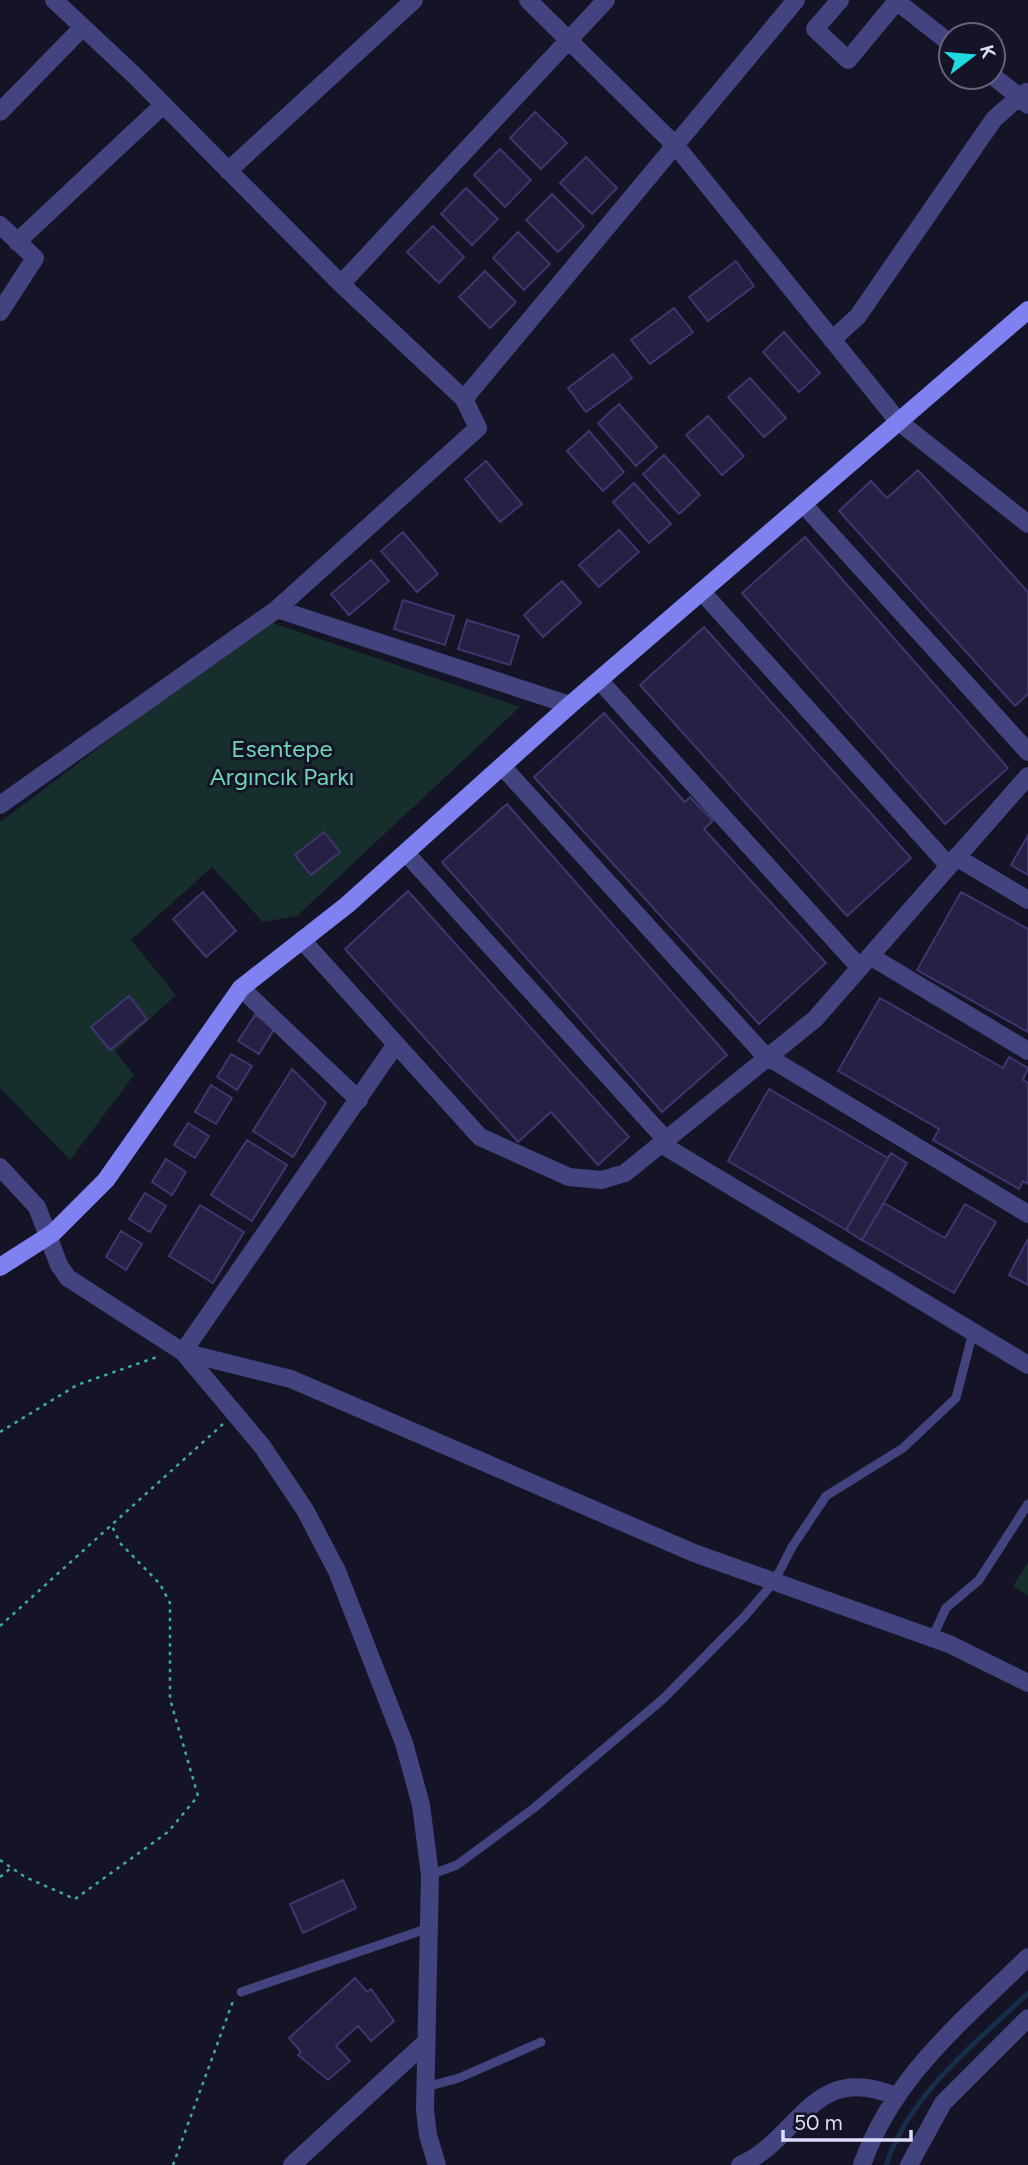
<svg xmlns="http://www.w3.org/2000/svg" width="1028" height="2165" viewBox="0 0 1028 2165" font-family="Figtree,sans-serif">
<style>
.green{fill:#162f2d}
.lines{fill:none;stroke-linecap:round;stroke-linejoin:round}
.stream{stroke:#172e4a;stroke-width:5}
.building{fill:#262144;stroke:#3e366e;stroke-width:2}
.path{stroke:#3fab9f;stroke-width:2.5;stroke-dasharray:3.5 5;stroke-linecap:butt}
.lane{stroke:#43447f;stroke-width:9}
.street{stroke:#43447f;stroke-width:18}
.secondary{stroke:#7e81ef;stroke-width:18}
.labels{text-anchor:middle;stroke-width:6;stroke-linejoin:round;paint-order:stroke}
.park-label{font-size:24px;fill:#70d3b5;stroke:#151326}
</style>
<rect width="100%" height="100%" fill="#151326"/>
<!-- green -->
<path class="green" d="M267,621L520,707L297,916L263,922L212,867L131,940L176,995L115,1051L134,1075L70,1160L0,1088V822Z
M1028,1562V1596L1013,1586Z"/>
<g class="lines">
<!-- stream -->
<path class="stream" d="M886,2165C911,2092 974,2045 1028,1993"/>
</g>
<!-- building -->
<path class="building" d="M535,112L567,143L541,169L510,138Z
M500,149L531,180L505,207L474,175Z
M586,157L617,188L592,214L560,183Z
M466,188L498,219L472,245L441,214Z
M552,194L584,226L558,252L526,220Z
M433,226L464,257L439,283L407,252Z
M518,232L550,264L524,290L493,258Z
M736,261L754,286L708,321L689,297Z
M485,271L516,302L490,328L459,297Z
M674,308L693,332L650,364L631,340Z
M784,332L820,373L799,392L763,352Z
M613,354L632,378L586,412L568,388Z
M750,378L786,418L764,437L728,397Z
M619,404L657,447L636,466L598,423Z
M708,416L744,456L722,475L686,435Z
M589,431L624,472L603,491L567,451Z
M664,455L700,495L679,514L643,474Z
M486,461L522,504L500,522L465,479Z
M918,470L1028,592V694L1015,706L839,511L871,481L887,498Z
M634,483L671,524L649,543L613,502Z
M619,530L639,552L599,587L579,565Z
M403,532L438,574L417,592L381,551Z
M805,537L1008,768L945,824L742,593Z
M371,560L389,581L349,615L331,594Z
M562,581L581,603L543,637L524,615Z
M403,600L454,616L445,645L394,629Z
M467,620L519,636L510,665L458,649Z
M704,627L911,858L847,916L640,685Z
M604,713L685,802L690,797L713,821L704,829L826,963L759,1024L534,777Z
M507,804L727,1055L662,1112L442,862Z
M324,832L340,852L311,875L295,855Z
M1028,835V875L1011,865Z
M408,891L629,1137L598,1165L551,1112L518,1142L345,949Z
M203,892L236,931L206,957L173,919Z
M961,892L1028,929V1032L917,970Z
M129,996L147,1019L110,1050L91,1027Z
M880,998L1003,1068L1009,1057L1028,1068L1023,1080L1028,1083V1184L1023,1181L1019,1189L933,1140L939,1129L838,1071Z
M255,1015L275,1028L259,1054L238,1041Z
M231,1054L252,1066L237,1090L217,1077Z
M292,1069L326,1103L293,1157L253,1131Z
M211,1085L232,1098L216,1124L195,1112Z
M769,1089L888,1158L846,1230L728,1161Z
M188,1123L209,1136L195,1158L174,1145Z
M247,1140L287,1165L252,1221L211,1195Z
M891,1153L907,1163L862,1240L846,1230Z
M166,1159L186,1172L172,1195L152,1182Z
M145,1193L166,1206L150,1232L129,1219Z
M884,1203L945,1238L965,1204L996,1222L954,1293L862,1240Z
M200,1205L244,1232L213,1283L169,1256Z
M121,1231L142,1244L126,1270L106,1257Z
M1028,1239V1285L1009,1275Z
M343,1880L356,1908L303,1933L290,1904Z
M355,1978L367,1992L371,1989L394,2021L371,2041L358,2026L336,2046L350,2061L328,2080L298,2055L301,2052L289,2038Z"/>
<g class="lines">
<!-- path -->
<path class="path" d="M0,1432L77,1385L157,1357
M0,1626L223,1424
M0,1860L25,1877L75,1899L168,1832L198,1796L170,1699V1603L160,1584L120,1543L111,1524
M0,1877L11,1868
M173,2165L233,2001"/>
<!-- lane -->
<path class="lane" d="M932,1638L946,1608L979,1580L1028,1504
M430,1875L457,1865L534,1808L663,1699L744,1617L774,1582L792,1547L826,1496L903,1448L956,1398L973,1332
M241,1992L429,1928
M426,2087L459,2078L541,2042"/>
<!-- street -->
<path class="street" d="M54,0L134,75L341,284L464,399L796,0
M528,0L676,146L898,421L1028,524
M840,0L815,29L848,60L897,1
M895,0L951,44
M993,76L1019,97L1026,92
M0,112L83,27
M228,171L414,0
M0,225L35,258L0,312
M17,242L163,105
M341,284L606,0
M832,340L858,316L994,119L1019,97L1028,105
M803,504L1028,752
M702,592L949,866
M277,609L570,705
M599,680L860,968
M502,766L767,1058
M0,805L277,609L478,428L464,399
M406,853L666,1140
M956,857L1028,900
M302,940L480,1137L569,1177L602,1180L625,1173L815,1019L1028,776
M870,956L1028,1051
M241,988L359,1100
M768,1057L1028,1214
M661,1144L1028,1365
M0,1167L37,1207L59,1265L68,1278L183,1352L396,1044
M183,1352L291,1379L694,1553L949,1644L1028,1683
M183,1352L262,1446L305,1510L337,1571L404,1743L421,1805L430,1875L425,2110L428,2135L437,2165
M292,2165L426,2042
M740,2165C800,2139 812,2061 895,2096
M862,2165C893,2076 963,2021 1028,1957
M909,2165L943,2103L1028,2018"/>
<!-- secondary -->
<path class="secondary" d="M0,1267L53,1233L106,1180L241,988L347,905L570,705L1028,310"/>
</g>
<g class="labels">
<!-- park labels -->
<g class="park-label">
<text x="282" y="757">Esentepe<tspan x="282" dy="28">Argıncık Parkı</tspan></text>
</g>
</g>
<!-- north arrow -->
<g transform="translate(972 56) rotate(74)"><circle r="33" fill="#151326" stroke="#65637b" stroke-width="2"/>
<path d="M0-5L12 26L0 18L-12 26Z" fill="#1fdae3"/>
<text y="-10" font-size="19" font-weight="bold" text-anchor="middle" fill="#dedcfb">K</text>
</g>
<!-- scale -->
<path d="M783 2130v10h128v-10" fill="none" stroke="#dedcfb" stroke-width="3.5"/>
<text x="794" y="2130" font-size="21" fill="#dedcfb" stroke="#151326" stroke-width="5" paint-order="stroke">50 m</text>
</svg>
